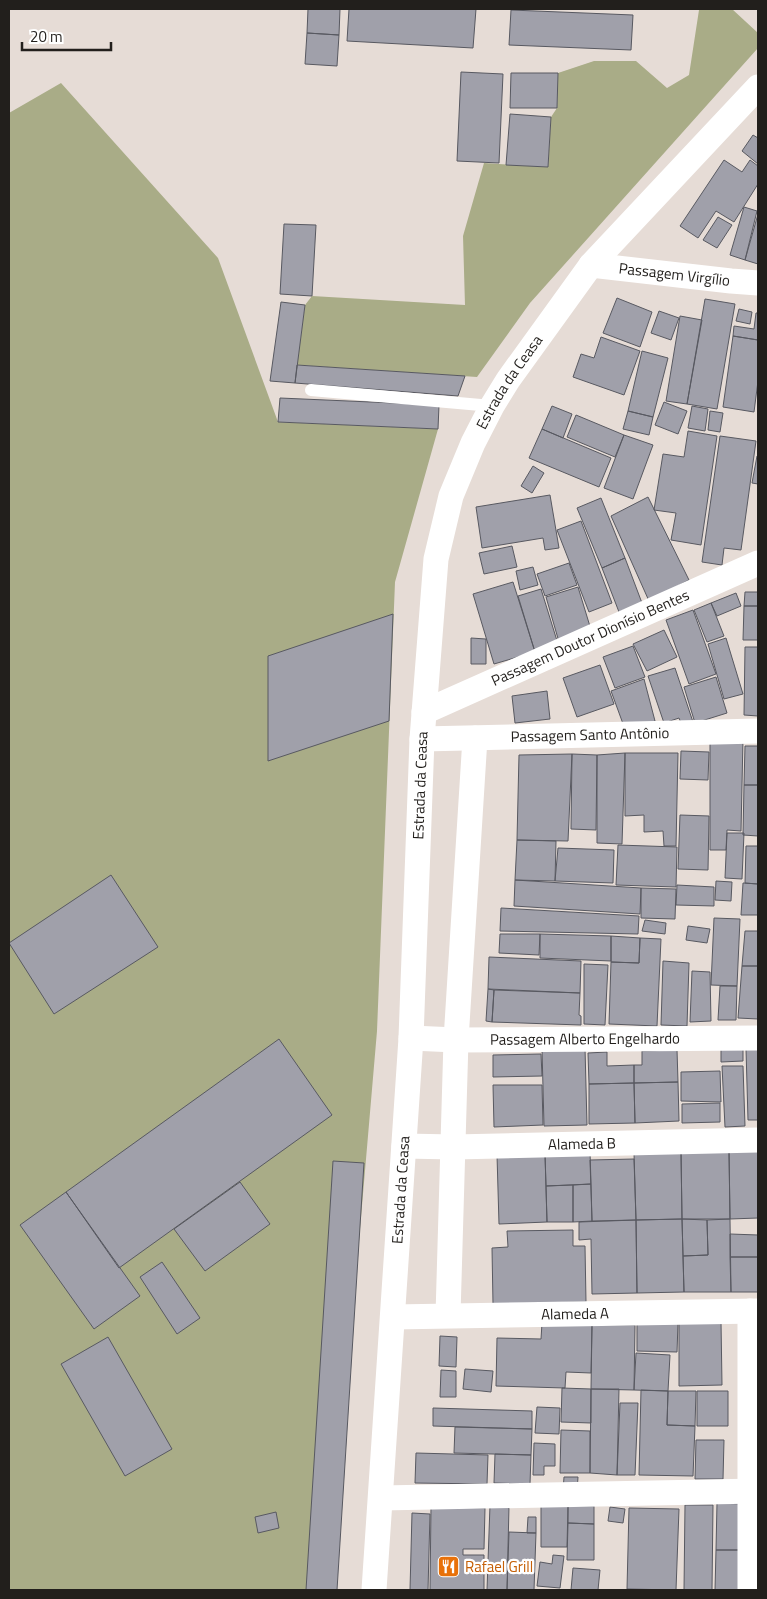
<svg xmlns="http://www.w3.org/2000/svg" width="767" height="1599" viewBox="0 0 767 1599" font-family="'Titillium Web',sans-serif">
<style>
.forest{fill:#a9ac87}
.building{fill:#a0a0aa;stroke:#585961}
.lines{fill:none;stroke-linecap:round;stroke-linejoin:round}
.service{stroke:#fff;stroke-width:12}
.minor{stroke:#fff;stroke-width:25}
.labels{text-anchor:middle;stroke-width:4.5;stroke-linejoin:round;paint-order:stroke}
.street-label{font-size:15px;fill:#221f1c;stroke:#fff}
.food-label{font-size:15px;fill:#c56008;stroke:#fff;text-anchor:start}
</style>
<rect width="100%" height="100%" fill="#e6dcd6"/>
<!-- forest -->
<path class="forest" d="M701,9H732L758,33V48L530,303L477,377L297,365L305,305L312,296L465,305L463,236L484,163L548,167L551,117L557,108L558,73L594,61H636L667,88L689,75L699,10Z
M61,83L218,258L278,422L438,429L395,582L377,1031L329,1590H9V113Z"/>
<!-- building -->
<path class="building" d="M308,9H340L339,35L307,33Z
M349,9H476L473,48L347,41Z
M511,10L633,15L631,50L509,45Z
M307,33L339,35L337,66L305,64Z
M461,72L503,74L499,163L457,161Z
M511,73H558L557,108H510Z
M510,114L551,117L548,167L506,165Z
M753,135L758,138V164L742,151Z
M724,160L742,172L750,160L758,166V184L734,222L716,211L698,238L680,226Z
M744,207L757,211L745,260L730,255Z
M758,214V264L745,260Z
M718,217L732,225L717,248L703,240Z
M284,224L316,225L312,296L280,294Z
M617,298L652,312L640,347L603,333Z
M705,299L735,304L717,409L687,404Z
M281,302L305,305L295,383L270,381Z
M739,309L752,312L750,324L736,321Z
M659,311L679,318L671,340L651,333Z
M756,313H758V340L733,336L734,326L754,329Z
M680,316L702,320L687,404L666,401Z
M733,336L758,340V381L754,412L723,407Z
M601,337L640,351L624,395L573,377L581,354L594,358Z
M642,351L668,358L653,417L628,411Z
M297,365L465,376L458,396L295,383Z
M280,398L439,405L438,429L278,422Z
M664,402L687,411L678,434L655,425Z
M552,406L572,414L563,438L542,429Z
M692,406L708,409L705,431L688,428Z
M628,411L653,417L649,435L623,429Z
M710,411L723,413L720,432L708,430Z
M576,415L624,435L615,457L567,437Z
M542,429L611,458L599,487L529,458Z
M688,431L717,436L701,545L671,540L676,513L654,510L663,454L684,457Z
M624,435L653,445L633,499L604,488Z
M720,436L756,441L741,550L724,548L722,565L702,562Z
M757,456L758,457V484L752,483Z
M533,466L544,473L532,493L521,486Z
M550,495L559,548L545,550L543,538L482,548L476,507Z
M648,497L689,580L649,601L611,516Z
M601,498L625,558L602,568L577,508Z
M581,521L612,603L589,612L557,530Z
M512,546L517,567L484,574L479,553Z
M625,558L642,603L619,612L602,568Z
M569,563L577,585L545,596L537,574Z
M533,567L538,585L520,590L516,571Z
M513,582L535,652L494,664L473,594Z
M578,587L592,633L559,642L546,597Z
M541,589L558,644L535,652L518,596Z
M745,592H758V606H744Z
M736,593L741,606L717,616L711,603Z
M711,603L724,636L707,642L694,610Z
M744,606H758V640H743Z
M693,610L716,674L689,684L666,620Z
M393,614L389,721L268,761V656Z
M664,630L677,657L647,671L633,644Z
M471,638L486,639V664H471Z
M726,638L743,694L724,699L708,644Z
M633,646L645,677L615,688L603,657Z
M745,647H758V716L744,715Z
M600,665L614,704L577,717L563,678Z
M675,668L694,725L683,728L679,718L664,723L648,676Z
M716,677L727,713L695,723L684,687Z
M644,679L655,721L626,732L611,691Z
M547,691L550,719L515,723L512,696Z
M710,738L743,739L741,831L727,830L726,850H710Z
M745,746H758V785H744Z
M681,751L709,752L708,780L680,779Z
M625,753H678L676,846H664L663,831L644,832V815L625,816Z
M625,753L622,844L597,843V755Z
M572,754L597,755L596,830L571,829Z
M572,754L568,841L517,840L519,755Z
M744,785H758V836L743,835Z
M680,815L709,816L708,870L678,869Z
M727,833H744L742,879L725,878Z
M517,840L556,841L555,881L515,880Z
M618,845L677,847L676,887L616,885Z
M746,846H758V884L745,883Z
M558,848L614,850L613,883L555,881Z
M111,875L158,947L54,1014L9,943Z
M515,880L641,888L640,914L514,906Z
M716,881L732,882L731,901L715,900Z
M743,883L758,884V915H741Z
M677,885L714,887V906L676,905Z
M641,888L676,889L675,919L641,918Z
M501,908L639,916L638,934L500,931Z
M714,918L740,919L737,986L711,985Z
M645,920L666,923L665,934L642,931Z
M688,926L710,929L707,943L686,940Z
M745,931H758V966H742Z
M500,934H540L539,955L499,953Z
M540,934L611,936V961L540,958Z
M611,936L640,938L639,963L611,962Z
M640,938L661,939L657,1026L609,1024L611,962L639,963Z
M489,957L581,961L580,993L488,989Z
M663,961L689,963L687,1026L661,1025Z
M584,964L608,965L605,1025L584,1024Z
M742,966H758V1019L738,1018Z
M692,971L710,972L711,1021L690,1022Z
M720,986H737L736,1020H718Z
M488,989L494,990L492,1022L486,1021Z
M494,990L580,993L579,1015L581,1016V1025L492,1022Z
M279,1039L332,1115L119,1268L66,1192Z
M585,1048L587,1125L544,1126L542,1049Z
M743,1048V1061L721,1062V1049Z
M758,1048V1120H748L746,1049Z
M677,1050L678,1082L634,1083V1065H642V1051Z
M607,1052V1066L634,1065V1083L589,1084L588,1053Z
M541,1054L542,1076L493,1077V1055Z
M722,1066H743L745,1126L725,1127Z
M720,1071L721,1102L681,1101V1072Z
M678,1082L679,1121L635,1123L634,1083Z
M634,1083L635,1123L589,1124V1084Z
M493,1085H542L543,1125L494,1127Z
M720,1103V1122L682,1123V1104Z
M758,1149V1218L730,1219L729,1151Z
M729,1151L730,1219H682L681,1152Z
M590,1152L591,1184L546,1186L545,1154Z
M681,1152L682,1219L636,1220L634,1153Z
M545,1154L547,1222L499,1224L497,1155Z
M634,1159L636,1220L592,1221L590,1160Z
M333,1161L364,1163L337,1590H306Z
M240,1182L270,1224L205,1271L174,1229Z
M591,1184L592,1221L573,1222V1185Z
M573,1185V1222H547L546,1186Z
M66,1192L140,1296L94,1329L20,1225Z
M682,1219L707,1220L708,1255L683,1256Z
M682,1219L684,1292L637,1293L636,1220Z
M730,1219L731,1292H684L683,1256L708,1255L707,1220Z
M636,1220L637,1293L592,1294L591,1239L579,1240V1222Z
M573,1230V1246H585L586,1302L493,1304L492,1248L508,1247L507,1231Z
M730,1234L758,1235V1257H730Z
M730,1257H758V1292H731Z
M162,1262L200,1318L177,1334L140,1277Z
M679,1322H721L722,1385L679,1386Z
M542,1323L592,1325L591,1373L566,1372L565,1388L496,1386L497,1338L541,1339Z
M637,1323H678L677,1352L637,1351Z
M592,1325H635L634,1390L591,1389Z
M440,1336L457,1337L456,1367L439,1366Z
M108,1337L172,1449L125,1476L61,1364Z
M636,1353L670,1355L668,1391L634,1390Z
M465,1369L493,1371L491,1392L463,1389Z
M441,1370L456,1371V1397H440Z
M562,1388L591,1389V1423L561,1422Z
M591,1389H619L617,1475L590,1473Z
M641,1390L668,1391L667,1425L695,1426L693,1476L639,1475Z
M668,1391H696L695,1426L667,1425Z
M697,1391H728V1426H697Z
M620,1403H638L635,1475H617Z
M537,1407L560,1408L559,1434L535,1433Z
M433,1408L532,1411V1429L433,1426Z
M455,1427L532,1429L531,1455L454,1453Z
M561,1430L590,1431V1473H560Z
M696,1440H724L723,1479H695Z
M534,1443L555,1444V1466H544V1475H533Z
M416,1453L488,1455L487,1484L415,1483Z
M495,1454L531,1455L530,1484L494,1483Z
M564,1477H578L577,1492L563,1491Z
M717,1503L744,1504L743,1550H716Z
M490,1505L509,1506L507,1590H487Z
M685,1505H713L712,1590H684Z
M541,1506H568L567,1547H541Z
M568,1506H594V1524L568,1523Z
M431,1507L485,1508L484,1549H463V1555H484V1590H430Z
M610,1507L625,1509L623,1523L608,1521Z
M629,1508L679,1509L676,1590L627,1589Z
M276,1512L279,1528L258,1533L255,1517Z
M412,1513L430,1514L428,1590H410Z
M528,1517H536V1533H527Z
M568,1523L594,1524V1560H567Z
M509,1532L536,1533L534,1590H507Z
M716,1550H743L742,1590H715Z
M553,1555L564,1556L560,1588L537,1586L540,1562L552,1564Z
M573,1568L600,1570L598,1590H571Z"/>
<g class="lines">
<!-- service -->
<path class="service" d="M311,390L492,406"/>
<!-- minor -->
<g class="minor">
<path id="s1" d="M591,265L731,281L758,283"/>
<path id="s2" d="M424,712L758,563"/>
<path id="s3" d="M422,739L758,731"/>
<path id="s4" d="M411,1038L456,1040L758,1038"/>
<path id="s5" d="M404,1146L454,1147L758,1140"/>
<path d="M448,1315L456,1040L475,738"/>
<path id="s6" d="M393,1317L758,1311"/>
<path d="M381,1498L758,1491"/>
<path id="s7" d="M374,1590L411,1038L422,739L436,559L451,496L473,443L492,406L508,380L591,265L758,87"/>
<path d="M750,1590V1311"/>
</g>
</g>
<!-- icons -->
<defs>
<symbol id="restaurant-square" viewBox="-11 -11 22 22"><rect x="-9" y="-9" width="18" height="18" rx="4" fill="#e8710a" stroke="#fff"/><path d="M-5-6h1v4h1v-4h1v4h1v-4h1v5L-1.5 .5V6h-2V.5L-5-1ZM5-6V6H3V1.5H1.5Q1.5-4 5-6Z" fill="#fff"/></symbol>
</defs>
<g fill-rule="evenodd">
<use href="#restaurant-square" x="436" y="1554" width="25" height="25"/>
</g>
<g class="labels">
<!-- street labels -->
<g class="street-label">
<text dy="5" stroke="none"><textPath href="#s1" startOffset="84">Passagem Virgílio</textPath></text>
<text dy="5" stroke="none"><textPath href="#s7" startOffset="1226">Estrada da Ceasa</textPath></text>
<text dy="5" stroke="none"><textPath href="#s2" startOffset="182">Passagem Doutor Dionísio Bentes</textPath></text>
<text dy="5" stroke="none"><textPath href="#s3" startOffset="168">Passagem Santo Antônio</textPath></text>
<text dy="5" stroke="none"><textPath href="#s7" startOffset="806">Estrada da Ceasa</textPath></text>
<text dy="5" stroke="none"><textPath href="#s4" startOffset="174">Passagem Alberto Engelhardo</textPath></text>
<text dy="5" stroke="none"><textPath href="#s5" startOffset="178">Alameda B</textPath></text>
<text dy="5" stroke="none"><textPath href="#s7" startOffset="401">Estrada da Ceasa</textPath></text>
<text dy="5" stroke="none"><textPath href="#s6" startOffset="182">Alameda A</textPath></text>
</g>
<!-- food labels -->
<g class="food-label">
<text x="465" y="1572">Rafael Grill</text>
</g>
</g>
<!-- border -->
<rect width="767" height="1599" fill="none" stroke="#221f1c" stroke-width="20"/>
<!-- scale -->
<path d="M22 42v8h89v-8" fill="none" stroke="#221f1c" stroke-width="2.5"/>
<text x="30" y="42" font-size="15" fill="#221f1c" stroke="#ffffff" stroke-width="4" paint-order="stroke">20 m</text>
</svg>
